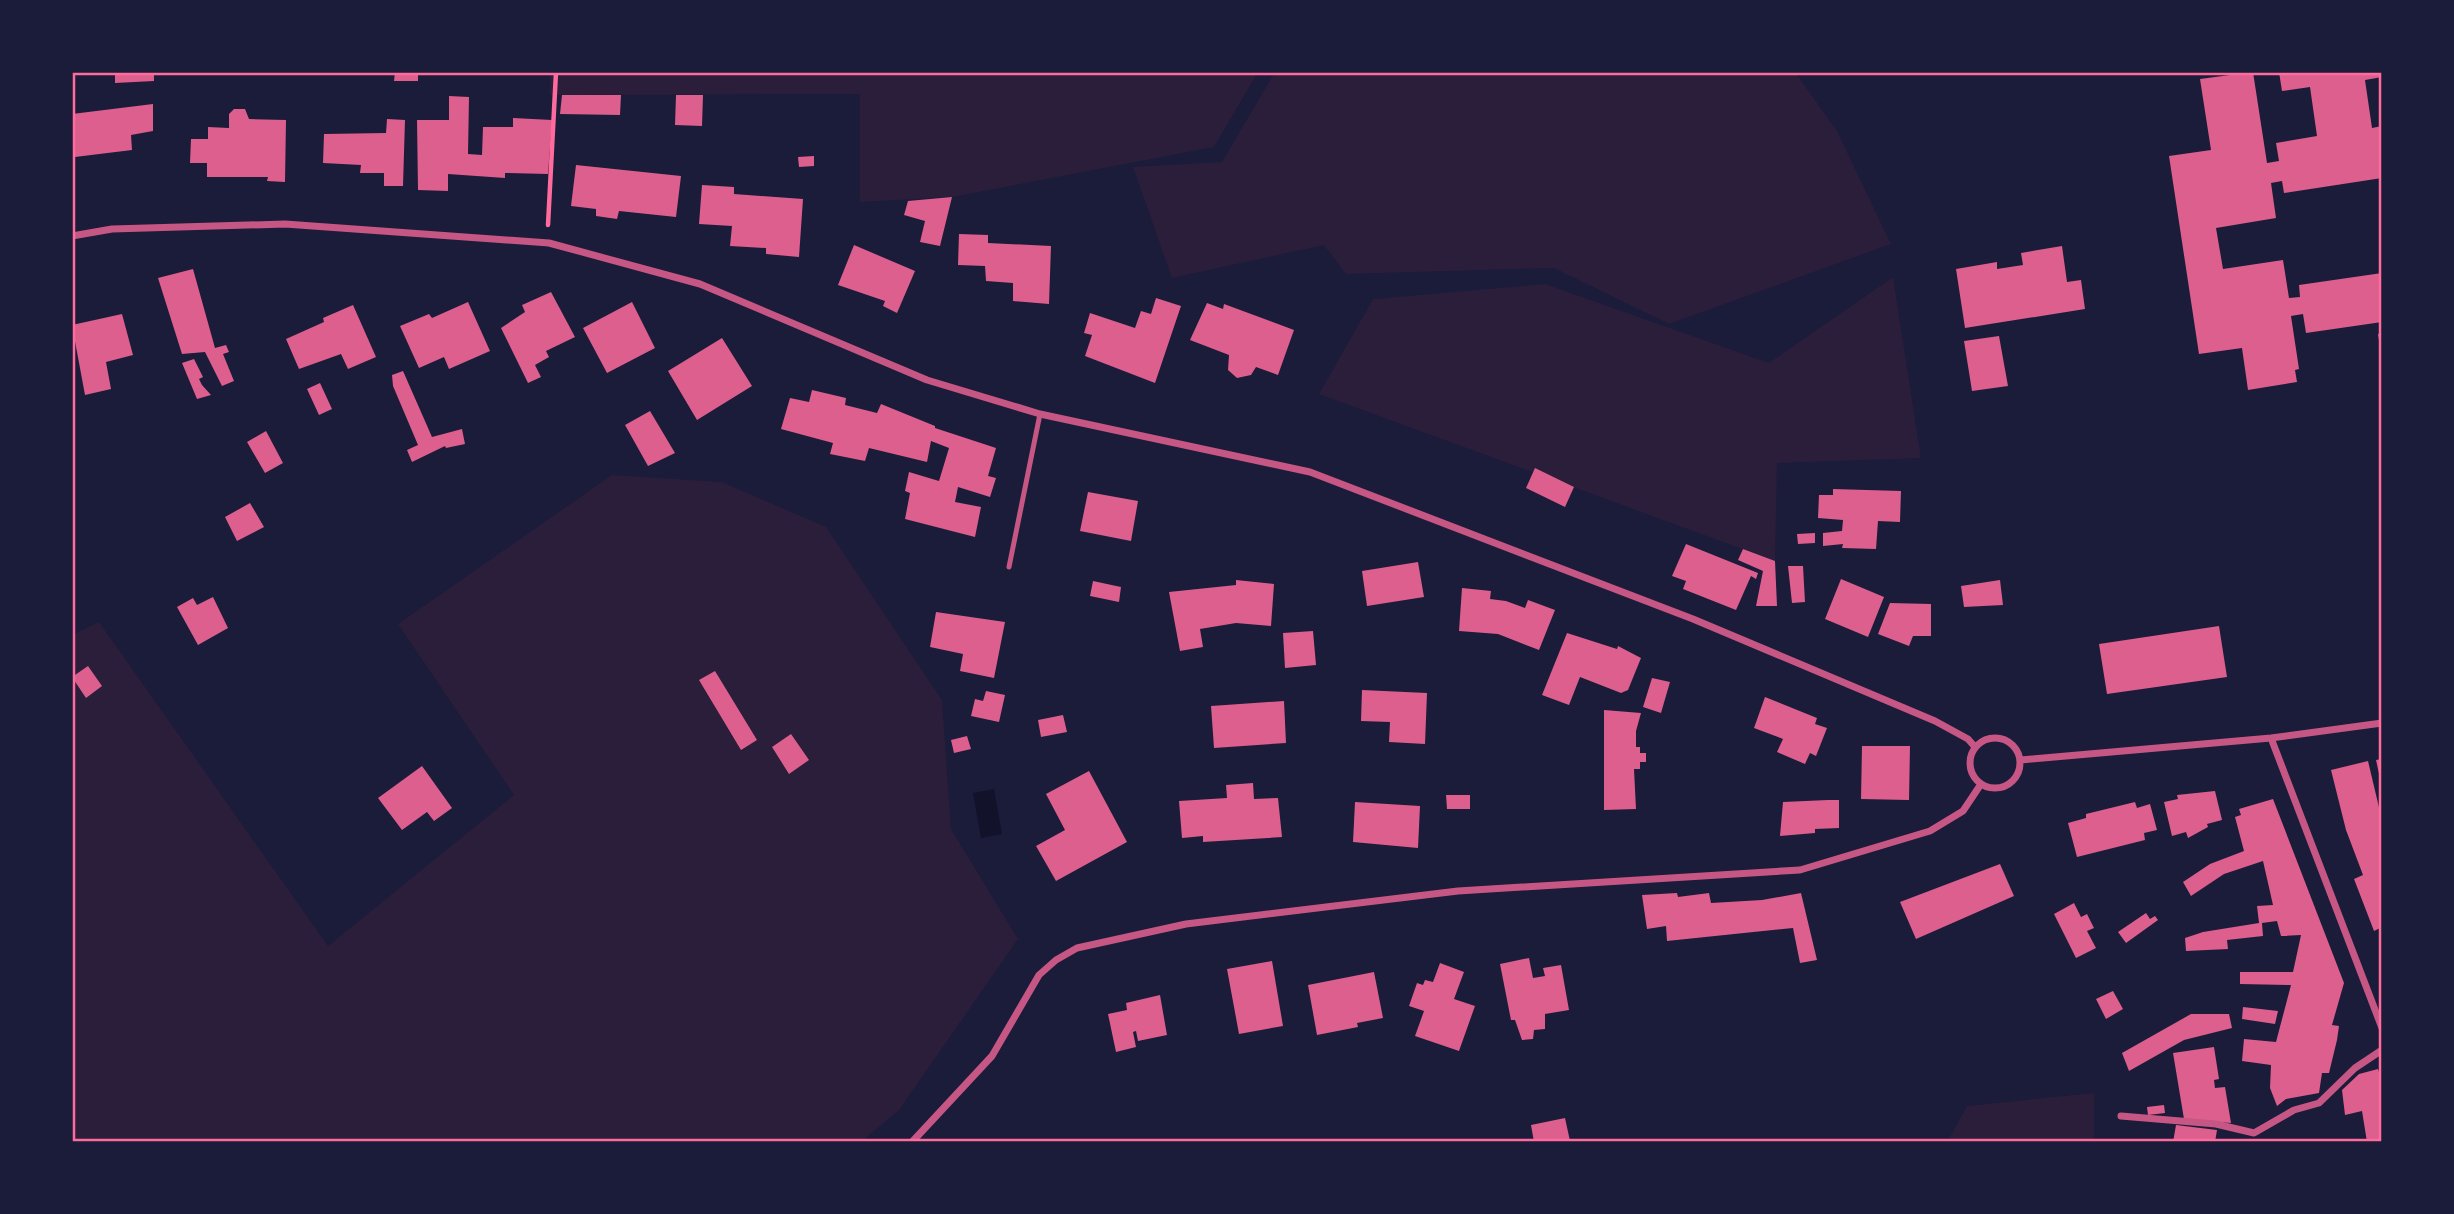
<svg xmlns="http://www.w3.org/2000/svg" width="2454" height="1214" viewBox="0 0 2454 1214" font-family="'PT Sans',sans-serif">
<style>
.green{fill:#2a1e3b}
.water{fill:#12122b}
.building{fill:#dd5f8e}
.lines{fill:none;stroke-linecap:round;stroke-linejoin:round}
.path{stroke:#ff6b9d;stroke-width:4.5}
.service{stroke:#c65784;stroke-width:5}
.minor{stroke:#c65784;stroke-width:7}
.neatline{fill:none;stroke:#ff6b9d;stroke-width:2.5}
</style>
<rect width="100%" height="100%" fill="#1b1b3a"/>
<!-- green -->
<path class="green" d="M550,72H1258L1214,147L952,197L860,202V94L550,95Z
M1275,72H1795L1837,131L1891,244L1669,324L1554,268L1346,274L1324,245L1172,278L1133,167L1222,162Z
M1893,277L1921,458L1777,463L1775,561L1319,394L1373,299L1545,284L1769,363Z
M612,475L722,482L826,527L942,700L951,829L1018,939L899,1110L861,1142H72V635L99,622L328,946L514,795L398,624Z
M2094,1093V1142H1947L1967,1106Z"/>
<!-- water -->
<path class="water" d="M994,789L1002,834L981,838L973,793Z"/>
<!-- building -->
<path class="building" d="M115,72H154V81L115,83Z
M395,72H418V81H394Z
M2253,72L2267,163L2279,161L2276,143L2317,136L2310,87L2282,91L2279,72H2382V77L2365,80L2372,128L2382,126V178L2284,193L2282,181L2271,183L2276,218L2216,228L2223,269L2283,260L2289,298L2300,297L2299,285L2382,273V322L2306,333L2303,314L2291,316L2299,369L2295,370L2297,382L2248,390L2242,348L2199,354L2169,156L2211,150L2200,79Z
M562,95H621L620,115L560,114Z
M676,95H703L702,126L675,125Z
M449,96L469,97L468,154L482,155L483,127H513V118L552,120L548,174L505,173V178L448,174V191L418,190L417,120H449Z
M153,104V131L131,135L132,150L75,157L72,152V114Z
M234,109H245L249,119L286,120L285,182L267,181L268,177H207V163H190L191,139H208V127L229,128V114Z
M387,119L405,120L403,186H384V173H360L361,165L323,163L324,134L386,133Z
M814,156V166L799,167L798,157Z
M576,165L681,176L676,217L619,211L617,219L596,216V209L571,206Z
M702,185L734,187V194L803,199L799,257L766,254V248L730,246L732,226L699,224Z
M952,197L940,246L920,242L925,221L904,215L908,201Z
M959,234L988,235V243L1051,246L1049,304L1013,301V283L986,281L985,266L958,265Z
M854,245L915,271L897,313L883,306L885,301L838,285Z
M2062,246L2067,282L2081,280L2085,309L1965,328L1956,269L1997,262V269L2023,265L2021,253Z
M193,269L215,348L226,345L229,352L223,354L234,381L222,386L205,352L182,354L158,278Z
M551,292L575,337L546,351L549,357L535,365L541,377L528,383L501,328L525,312L522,305Z
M1156,298L1181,306L1155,383L1085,356L1092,335L1084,333L1090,313L1135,328L1141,311L1151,314Z
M468,302L490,351L449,369L444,357L419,368L400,326L429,314L432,318Z
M632,302L655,348L607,373L583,328Z
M1207,303L1223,309L1224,304L1294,330L1278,375L1256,367L1251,375L1237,378L1228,370L1229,355L1190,340Z
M353,305L376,357L348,369L341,354L299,369L286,339L324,322L323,318Z
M122,314L133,355L106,362L111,389L85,395L72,325Z
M2382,333V353H2381L2378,334Z
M1999,336L2008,386L1972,391L1964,341Z
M722,338L752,386L697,420L668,371Z
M194,359L203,377L199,379L202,385L211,395L197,399L182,363Z
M403,371L432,437L462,429L465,444L446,448L445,446L412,462L407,450L418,445L393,386L392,375Z
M320,383L332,409L319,415L307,389Z
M812,390L846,398L845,405L877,413L881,404L935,426V428L996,448L988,476L996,478L990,497L958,487L955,502L981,507L975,537L905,519L910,493L905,491L909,472L939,481L949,448L931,441L927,462L869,448L865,461L830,454L833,443L781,429L790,398L809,402Z
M650,411L675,453L648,466L625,425Z
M266,431L283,463L265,473L247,442Z
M1535,468L1574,487L1565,507L1526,488Z
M1833,489L1901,491L1900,522L1878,521L1876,549L1842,548L1843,544L1823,546V533L1842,531L1843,520L1818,518L1819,495H1833Z
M1088,492L1138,501L1131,541L1080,531Z
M250,503L264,527L237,541L225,517Z
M1815,533V543L1798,544L1797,534Z
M1686,544L1758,573L1756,579L1751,576L1736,610L1683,589L1686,581L1672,576Z
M1743,549L1775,561L1777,606H1756L1763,571L1738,560Z
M1418,562L1424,597L1367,606L1362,571Z
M1788,566H1803L1805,602L1792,603Z
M1841,579L1884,597L1868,637L1825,619Z
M1236,580L1274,584L1271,626L1236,623L1200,629L1203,647L1180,651L1169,592L1236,585Z
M2000,580L2003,605L1964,607L1961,586Z
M1093,581L1121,587L1119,602L1090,596Z
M1462,588L1491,591L1490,599L1506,601L1525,608L1528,600L1555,610L1539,650L1498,634L1459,631Z
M213,597L228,628L198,645L177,607L193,598L197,605Z
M1890,603L1931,604V636H1913L1909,646L1878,634Z
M936,612L1005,622L994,678L960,671L963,654L930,647Z
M2219,626L2227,677L2107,694L2099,644Z
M1313,631L1316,665L1285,668L1283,633Z
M1567,633L1617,649L1618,646L1641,658L1628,690L1621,693L1580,677L1569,705L1542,695Z
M88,666L102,686L86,698L72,677Z
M715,671L757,740L741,750L699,680Z
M1652,678L1670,682L1661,713L1643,707Z
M1362,690L1427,693L1425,744L1389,742L1390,722L1361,721Z
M986,691L1005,695L999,722L971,716L975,699L983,701Z
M1765,697L1817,718L1815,724L1827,728L1816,756L1810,753L1805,764L1777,752L1783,739L1754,728Z
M1284,701L1286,743L1214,748L1211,706Z
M1604,710L1641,713L1636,731V747H1640V753H1646V762H1640V769H1634L1636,809L1604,810Z
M1063,715L1067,732L1041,737L1038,720Z
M791,734L809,760L789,774L772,747Z
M967,736L971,749L954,753L951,740Z
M1862,746H1910L1909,800L1861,799Z
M2382,759V783H2381L2376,760Z
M2368,761L2382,820V927L2374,931L2354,879L2363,875L2346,830L2331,770Z
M422,766L452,808L434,821L427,812L402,830L378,798Z
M1089,771L1127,842L1056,881L1036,846L1065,830L1046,794Z
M1253,783L1254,799L1278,798L1282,837L1203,842V836L1182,838L1179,801L1227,798L1226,785Z
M2215,791L2222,820L2207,824L2208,827L2188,838L2186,832L2172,836L2164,802L2178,799L2177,795Z
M1446,795H1470V809H1447Z
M2273,799L2344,983L2332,1025L2339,1026L2337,1040L2329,1073H2322L2319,1093L2286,1099L2277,1106L2270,1088L2271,1065L2242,1061L2244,1039L2276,1042L2291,985L2240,984V972H2293L2301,935L2281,936L2277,921L2262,923L2263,936L2227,940L2228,949L2186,951L2185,938L2203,932L2259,923L2257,906L2273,905L2263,861L2224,874L2191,896L2183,882L2210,864L2244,851L2235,817L2241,815L2239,809Z
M1828,800H1839V828L1815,829V833L1780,836L1783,802Z
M1355,802L1420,806L1418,848L1353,842Z
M2135,802L2137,808L2150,804L2157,830L2144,833L2145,840L2077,857L2068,823L2086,818V814Z
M2000,864L2014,896L1916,939L1900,902Z
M1677,893L1678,897L1709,893L1711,903L1762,900L1801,893L1817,960L1800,963L1793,928L1667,941L1666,926L1647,929L1642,895Z
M2074,903L2081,917L2087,914L2094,928L2087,931L2096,948L2076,958L2054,914Z
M2146,913L2150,919L2155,916L2158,920L2126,943L2118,932Z
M1529,958L1533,978L1545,976L1543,968L1561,965L1569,1010L1545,1014V1029L1534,1030L1533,1039L1522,1040L1515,1020H1511L1500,964Z
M1272,961L1283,1026L1239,1034L1227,969Z
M1440,963L1464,972L1454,999L1475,1006L1459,1051L1415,1036L1424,1011L1409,1006L1417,983L1423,985L1425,980L1433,982Z
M1374,972L1383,1018L1357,1023L1358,1027L1317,1035L1308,985Z
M2113,991L2123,1009L2106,1019L2096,999Z
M1160,995L1167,1035L1138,1041L1136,1031L1133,1032L1136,1047L1116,1052L1108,1014L1127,1010L1126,1003Z
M2243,1007L2278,1011L2275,1024L2242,1019Z
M2191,1014H2229L2232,1028L2184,1040L2129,1071L2122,1053Z
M2214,1047L2219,1079L2214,1080L2215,1088L2225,1087L2231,1123L2184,1119L2173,1053Z
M2378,1069L2382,1082V1142H2367L2362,1111L2345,1115L2342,1090L2359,1074Z
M2164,1105L2165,1113L2148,1115L2147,1107Z
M1565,1118L1570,1141L1534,1142L1531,1125Z
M2176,1125L2217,1130L2215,1142H2173Z"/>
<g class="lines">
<!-- path -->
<path class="path" d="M548,225L556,72"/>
<!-- service -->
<path class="service" d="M1009,567L1040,414"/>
<!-- minor -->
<path class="minor" d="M72,236L112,229L285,224L549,243L700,284L927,380L1040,414L1310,472L1693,619L1935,721L1968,739L1975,747
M1970 763a25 25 0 1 1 50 0a25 25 0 1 1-50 0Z
M2271,738L2382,1028
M2021,760L2271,738L2382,723
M2121,1116L2216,1124L2254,1133L2294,1110L2319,1103L2355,1068L2382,1050
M912,1142L992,1056L1039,975L1056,960L1077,948L1186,924L1458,891L1800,870L1930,831L1963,811L1981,784"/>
</g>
<!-- border -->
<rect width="2454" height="1214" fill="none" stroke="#1b1b3a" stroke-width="147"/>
<rect x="74" y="74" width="2306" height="1066" class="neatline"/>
</svg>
